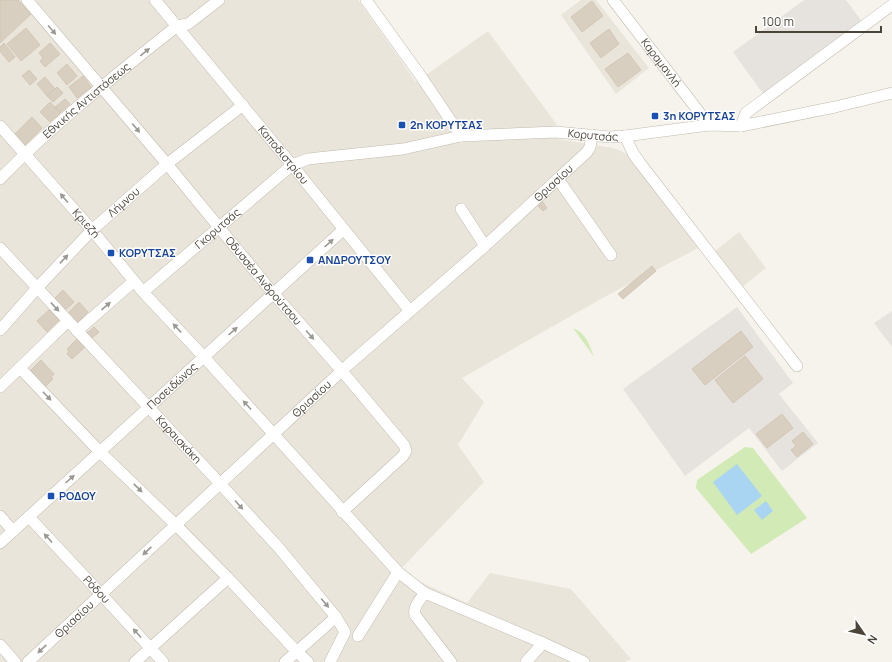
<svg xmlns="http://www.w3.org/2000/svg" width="892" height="662" viewBox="0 0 892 662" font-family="Manrope,sans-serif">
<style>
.residential{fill:#eae5da}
.industrial{fill:#e6e2dd}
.green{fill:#d2eab5}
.water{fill:#a9d4f2}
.building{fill:#d8cfc1;stroke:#d3c7b4}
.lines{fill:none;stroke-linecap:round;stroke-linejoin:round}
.minor-casing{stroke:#c2bbae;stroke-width:12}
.minor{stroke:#fff;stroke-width:11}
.oneway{fill:#9c9892}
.transit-dot{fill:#1a4fb4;stroke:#fff;stroke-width:1.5}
.labels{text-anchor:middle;stroke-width:3;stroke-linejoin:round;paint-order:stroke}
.street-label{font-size:11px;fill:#4b4439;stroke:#fff}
.transit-label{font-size:11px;font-weight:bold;fill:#164399;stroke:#fff;text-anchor:start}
</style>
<rect width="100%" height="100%" fill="#f6f3ec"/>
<!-- residential -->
<path class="residential" d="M0,0H358L416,82L488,31L560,129L558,139L613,148L623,152L632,157L708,243L608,295L462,378L484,402L458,445L484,482L398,572L467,603L490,573L571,589L631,659L625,662H0Z
M581,0H596L649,68L616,94L561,15Z
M739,232L766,268L742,287L715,251Z"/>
<!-- industrial -->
<path class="industrial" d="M804,0H846L863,23L764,95L733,52Z
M737,307L793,383L779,394L818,443L782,471L749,428L685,476L623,389Z
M892,311V347L874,323Z"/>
<!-- green -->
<path class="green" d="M573,328C586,333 589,344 594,357Z
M745,447L753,448L807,518L751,554L696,488L697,480Z"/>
<!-- water -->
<path class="water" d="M737,464L762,496L737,515L713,482Z
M766,501L773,511L762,520L754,510Z"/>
<!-- building -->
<path class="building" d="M0,0H18L31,14L0,43Z
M592,1L603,16L582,32L571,17Z
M26,28L40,45L21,61L7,44Z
M609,29L619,44L601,58L590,43Z
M4,43L15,57L9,62L0,51V47Z
M50,43L60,54L45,67L40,61L43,58L39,53Z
M628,53L641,70L618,87L605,69Z
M67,64L77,76L67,85L57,73Z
M29,70L37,79L30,85L22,76Z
M83,76L91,87L77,98L69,87Z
M45,77L55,89L47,96L37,84Z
M57,87L63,93L53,102L47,96Z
M65,99L70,104L60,113L55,107Z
M50,102L60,113L50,122L40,112Z
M32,117L42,128L24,146L14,135Z
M542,201L547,208L543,211L537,205Z
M652,266L656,271L623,299L618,294Z
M63,290L74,302L64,311L54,299Z
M79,302L88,312L77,323L68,313Z
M49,310L59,320L47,332L37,321Z
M94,327L99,332L92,338L87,333Z
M741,331L753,347L705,385L692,369Z
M77,339L85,347L72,359L67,354L69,351L67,349Z
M745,356L763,379L733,403L715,380Z
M41,360L54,374L51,377L53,379L44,388L29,372Z
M782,414L793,428L767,448L756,434Z
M803,432L813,444L797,457L791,450L796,446L792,441Z"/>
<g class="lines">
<defs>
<g id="minor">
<path id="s1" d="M27,0L167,164L273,293L342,371L404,445L406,451L403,456L342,512"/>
<path id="s2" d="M155,0L292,165L410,311"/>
<path d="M366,0L420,75L461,136"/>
<path id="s3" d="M613,0L709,125"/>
<path id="s4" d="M0,126L92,230L143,292L204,357L398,572L425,593L543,643L584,662"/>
<path d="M741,126L746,113L892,5"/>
<path d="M625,136L633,153L640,163L797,366"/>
<path id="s5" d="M0,179C54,123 116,75 177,26L188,24L219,0"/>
<path d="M558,179L611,255"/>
<path d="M461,209L485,246"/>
<path id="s6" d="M0,248L212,475L279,548L336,617L345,632L330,662"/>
<path id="s7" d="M143,292L292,165L308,159L403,149L461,136L556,132L610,137L625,136L709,125L741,126L835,107L892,93"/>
<path id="s8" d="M0,330L37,288L92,230L167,164L243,105"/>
<path d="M77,331L134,281"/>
<path d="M20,368L100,452L176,525L228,578L297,652L308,662"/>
<path d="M0,387L68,321"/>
<path d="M0,516L13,531"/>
<path id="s9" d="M29,517L101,594L163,662"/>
<path id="s10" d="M0,543L344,229"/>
<path d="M425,593C420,600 413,606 415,615L451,662"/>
<path d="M358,636L398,572"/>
<path d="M0,645L15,662"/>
<path id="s11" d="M28,662L348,365L485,246L587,152L590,147L592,135"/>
<path d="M135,662L228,578"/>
<path d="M285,662L336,617"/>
<path d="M526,662L543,643"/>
</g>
</defs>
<!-- minor casing -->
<use href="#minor" class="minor-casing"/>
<!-- minor -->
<use href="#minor" class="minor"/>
</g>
<!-- one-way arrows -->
<defs><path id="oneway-solid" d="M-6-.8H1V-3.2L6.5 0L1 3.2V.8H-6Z"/></defs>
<g class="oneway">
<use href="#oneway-solid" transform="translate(52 30) rotate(49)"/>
<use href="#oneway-solid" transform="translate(145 52) rotate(-39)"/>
<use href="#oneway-solid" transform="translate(136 128) rotate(50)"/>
<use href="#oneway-solid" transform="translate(64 198) rotate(-131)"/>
<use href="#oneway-solid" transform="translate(329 243) rotate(-42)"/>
<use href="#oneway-solid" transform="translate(64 259) rotate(-47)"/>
<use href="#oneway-solid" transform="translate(106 306) rotate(-41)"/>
<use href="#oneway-solid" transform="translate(55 307) rotate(47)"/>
<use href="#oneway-solid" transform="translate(177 328) rotate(-133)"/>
<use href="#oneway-solid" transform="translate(233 331) rotate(-42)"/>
<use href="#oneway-solid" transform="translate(310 335) rotate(49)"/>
<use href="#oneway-solid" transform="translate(47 396) rotate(46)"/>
<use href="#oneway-solid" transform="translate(247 405) rotate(-132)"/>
<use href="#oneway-solid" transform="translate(70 479) rotate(-42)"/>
<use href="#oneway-solid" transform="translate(138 488) rotate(44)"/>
<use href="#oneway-solid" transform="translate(239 505) rotate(48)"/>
<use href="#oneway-solid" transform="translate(48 538) rotate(-133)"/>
<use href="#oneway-solid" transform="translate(147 551) rotate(137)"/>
<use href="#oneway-solid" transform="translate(325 603) rotate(50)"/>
<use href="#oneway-solid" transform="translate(137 633) rotate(-132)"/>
<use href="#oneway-solid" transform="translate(42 649) rotate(137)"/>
</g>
<!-- markers -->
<g class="transit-dot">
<rect x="651" y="112" width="8" height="8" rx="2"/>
<rect x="398" y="121" width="8" height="8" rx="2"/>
<rect x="107" y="249" width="8" height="8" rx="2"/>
<rect x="306" y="256" width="8" height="8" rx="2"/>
<rect x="47" y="492" width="8" height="8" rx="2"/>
</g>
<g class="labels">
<!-- street labels -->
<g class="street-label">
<text dy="4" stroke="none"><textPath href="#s3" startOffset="79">Καραμανλή</textPath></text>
<text dy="4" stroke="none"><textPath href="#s5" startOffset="117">Εθνικής Αντιστάσεως</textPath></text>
<text dy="4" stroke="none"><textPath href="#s7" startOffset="500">Κορυτσάς</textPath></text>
<text dy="4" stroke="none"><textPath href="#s2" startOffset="201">Καποδιστρίου</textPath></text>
<text dy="4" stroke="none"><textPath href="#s11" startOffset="711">Θριασίου</textPath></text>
<text dy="4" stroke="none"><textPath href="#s8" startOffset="178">Λήμνου</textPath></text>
<text dy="4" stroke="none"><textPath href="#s4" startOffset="130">Κριεζή</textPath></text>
<text dy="4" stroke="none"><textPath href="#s7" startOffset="98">Γκορυτσάς</textPath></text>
<text dy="4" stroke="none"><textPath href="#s1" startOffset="367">Οδυσσέα Ανδρούτσου</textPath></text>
<text dy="4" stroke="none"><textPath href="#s10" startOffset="233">Ποσειδώνος</textPath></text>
<text dy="4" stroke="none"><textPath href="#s11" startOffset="387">Θριασίου</textPath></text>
<text dy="4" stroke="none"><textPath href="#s6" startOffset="262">Καραισκάκη</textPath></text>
<text dy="4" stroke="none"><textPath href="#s9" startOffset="99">Ρόδου</textPath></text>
<text dy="4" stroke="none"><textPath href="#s11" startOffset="63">Θριασίου</textPath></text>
</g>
<!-- transit labels -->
<g class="transit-label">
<text x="663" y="120">3η ΚΟΡΥΤΣΑΣ</text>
<text x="410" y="129">2η ΚΟΡΥΤΣΑΣ</text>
<text x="119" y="257">ΚΟΡΥΤΣΑΣ</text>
<text x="318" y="264">ΑΝΔΡΟΥΤΣΟΥ</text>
<text x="59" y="500">ΡΟΔΟΥ</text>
</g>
</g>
<!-- north arrow -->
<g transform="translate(864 634) rotate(124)" stroke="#ffffff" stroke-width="3" paint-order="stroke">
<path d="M0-3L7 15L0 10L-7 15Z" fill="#4b4439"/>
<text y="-6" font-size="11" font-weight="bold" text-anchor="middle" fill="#4b4439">N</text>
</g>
<!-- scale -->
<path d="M756 26v6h125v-6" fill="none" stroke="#4b4439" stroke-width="2"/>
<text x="762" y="26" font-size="12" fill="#4b4439" stroke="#ffffff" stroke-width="3" paint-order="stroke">100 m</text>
</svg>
